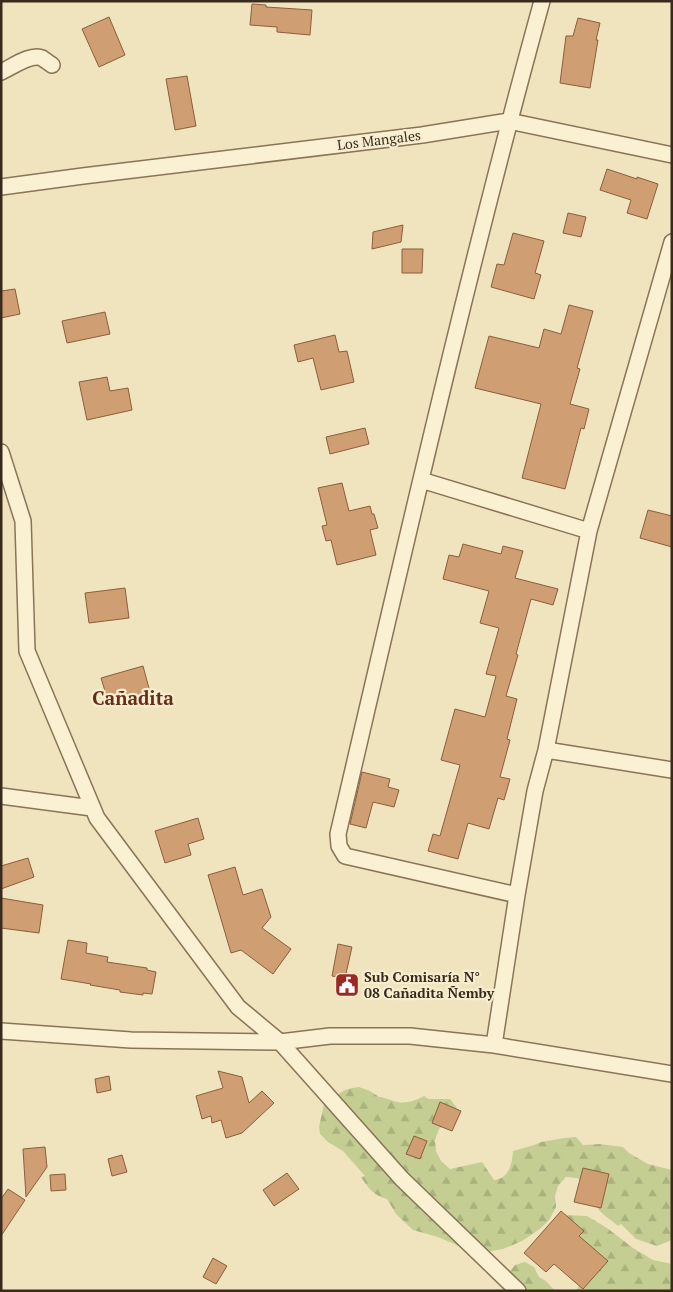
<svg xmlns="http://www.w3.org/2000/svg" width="673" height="1292" viewBox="0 0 673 1292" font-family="'PT Serif',serif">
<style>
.forest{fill:url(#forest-firs)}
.building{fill:#d09e73;stroke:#8a5e3b}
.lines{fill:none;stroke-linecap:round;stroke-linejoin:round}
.street-casing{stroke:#897456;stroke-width:18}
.street{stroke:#faf0d2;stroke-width:15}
.labels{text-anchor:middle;stroke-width:4.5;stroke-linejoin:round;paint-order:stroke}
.street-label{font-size:14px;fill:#382b1c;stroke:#f7edcf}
.poi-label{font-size:14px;font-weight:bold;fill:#382b1c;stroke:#f7edcf;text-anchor:start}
.district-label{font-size:19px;font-weight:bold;fill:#672d19;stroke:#f7edcf}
</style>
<defs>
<pattern id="forest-firs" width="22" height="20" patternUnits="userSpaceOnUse" patternTransform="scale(1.25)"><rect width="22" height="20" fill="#c4ce92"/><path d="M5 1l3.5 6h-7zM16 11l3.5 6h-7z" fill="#a9b17d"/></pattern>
</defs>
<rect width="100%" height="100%" fill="#f0e4bf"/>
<!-- forest -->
<path class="forest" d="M359,1087L370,1091L379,1097C383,1097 386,1099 391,1100C402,1105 413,1102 424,1096L428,1099H450L457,1108L452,1118L439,1129L435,1140L436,1151L441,1161L450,1169L482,1162L494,1180C509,1179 512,1164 513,1151L534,1145L541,1142L564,1138L576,1137L583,1145L600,1144L623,1147L629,1153L648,1164L672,1170V1240L657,1246L636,1239L621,1224L618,1226C610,1219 599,1213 594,1203C591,1197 590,1190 588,1184L577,1178L566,1177L558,1186L555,1196L556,1207L554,1211L549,1220L540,1229L522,1241L503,1249L481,1253L459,1246L438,1237L413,1230L396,1214L387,1199C373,1195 369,1189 361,1177L365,1176L343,1151L328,1142L320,1134L319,1127L324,1104C340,1096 338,1089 359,1087Z
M565,1215L587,1216L607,1228L633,1248L653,1260L672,1264V1291H576L580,1284Z
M525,1262L534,1267L539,1277L546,1281L555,1291H510L508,1274L515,1265Z"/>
<!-- building -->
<path class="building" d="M252,4L266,5V7L312,10L310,35L277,32V27L250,25Z
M109,17L125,55L99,67L82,29Z
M578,18L600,23L596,40H598L590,88L560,83L566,36H573Z
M187,76L196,126L175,130L166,79Z
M607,169L637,179V177L658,184L647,219L627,213L631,200L600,190Z
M568,213L586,217L581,237L563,233Z
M403,225L401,242L372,249L373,232Z
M513,233L544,241L535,273L541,275L534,299L491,287L497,264L504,265Z
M402,249H423L422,273H402Z
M15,289L20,314L1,318V291Z
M569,305L593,311L577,368L580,369L570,404L589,409L584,429L581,428L565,489L522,478L541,404L475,388L489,336L539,348L544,329L561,334Z
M105,312L110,334L67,343L62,321Z
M335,335L339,352L347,351L354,382L321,390L313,358L298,362L294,345Z
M107,377L110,391L128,388L132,410L87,420L79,382Z
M365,428L369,444L330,454L326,437Z
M342,483L349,511L370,506L372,514H374L378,528L370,530L376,555L337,565L331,540L326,541L322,526L327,525L318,488Z
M648,510L672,516V547L640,538Z
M463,544L501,554L503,546L523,551L515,578L558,589L553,605L531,599L516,654L518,655L506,696L517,699L507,739L510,740L500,777L510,779L504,800L498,798L489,829L468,823L458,859L428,851L433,834L440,836L460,765L441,760L455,709L485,717L496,676L486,674L499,628L480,623L489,591L443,579L449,555L459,557Z
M125,588L129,618L89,623L85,593Z
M143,666L150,692L109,704L101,678Z
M362,772L390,779L388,787L399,790L394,807L373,802L366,828L350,824Z
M198,818L204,839L188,844L191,855L165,863L155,831Z
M28,858L34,877L1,889V866Z
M235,867L243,895L262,889L271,917L262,928L291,949L273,974L241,950L231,953L208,875Z
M1,898L43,905L39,933L1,928Z
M68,940L87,943L86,953L108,957L107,962L147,968V970L156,972L152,994L143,993V995L120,992V990L90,985L91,984L61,979Z
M338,944L352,947L345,978L332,976Z
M218,1071L242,1077L249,1103L262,1091L274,1103L242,1133L226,1138L221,1120L212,1123L211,1116L202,1119L196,1096L223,1088Z
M109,1076L111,1090L97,1093L95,1079Z
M440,1102L461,1111L452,1131L432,1123Z
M414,1136L427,1141L420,1159L406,1154Z
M45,1147L47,1167L26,1197L23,1149Z
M122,1155L127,1172L112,1176L108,1159Z
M583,1168L609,1174L601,1208L574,1202Z
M287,1173L299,1189L274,1206L263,1190Z
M65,1174L66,1190L51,1191L50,1175Z
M8,1189L25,1200L1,1236V1199Z
M561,1211L584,1231L579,1236L608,1261L583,1289L554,1264L546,1272L524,1253Z
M213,1258L227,1266L216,1284L203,1277Z"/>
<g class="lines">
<defs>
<path id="street" d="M1,72C12,67 31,53 42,58C45,60 49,63 52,65
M1,187L83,176L422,135L509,121L672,155
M1,452L23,521L27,651L97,818L238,1007L280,1042L402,1179L518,1291
M421,480L589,531
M546,750L672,770
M1,796L92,808
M517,895L345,856L339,846L338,834C403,556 466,277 542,1
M1,1031L131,1040L280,1042L330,1036H410L494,1045L672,1074
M494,1045L517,895L535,791L546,750L589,531L672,242"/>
</defs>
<!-- street casing -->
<use href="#street" class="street-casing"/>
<!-- street -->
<use href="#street" class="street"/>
</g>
<!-- icons -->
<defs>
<symbol id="civic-square" viewBox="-11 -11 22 22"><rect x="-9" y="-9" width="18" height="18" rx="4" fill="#9b2823" stroke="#f7edcf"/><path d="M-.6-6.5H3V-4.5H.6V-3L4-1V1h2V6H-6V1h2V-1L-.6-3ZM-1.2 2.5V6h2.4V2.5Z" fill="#fff"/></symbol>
</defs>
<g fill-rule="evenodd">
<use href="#civic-square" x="333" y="971" width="28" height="28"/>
</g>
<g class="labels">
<!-- street labels -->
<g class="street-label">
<text transform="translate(379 140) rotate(-7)" y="5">Los Mangales</text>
</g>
<!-- poi labels -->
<g class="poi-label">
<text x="364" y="982">Sub Comisaría N°<tspan x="364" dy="16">08 Cañadita Ñemby</tspan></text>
</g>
<!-- district labels -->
<g class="district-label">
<text x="133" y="705">Cañadita</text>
</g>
</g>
<!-- border -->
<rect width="673" height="1292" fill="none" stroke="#382b1c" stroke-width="5"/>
</svg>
